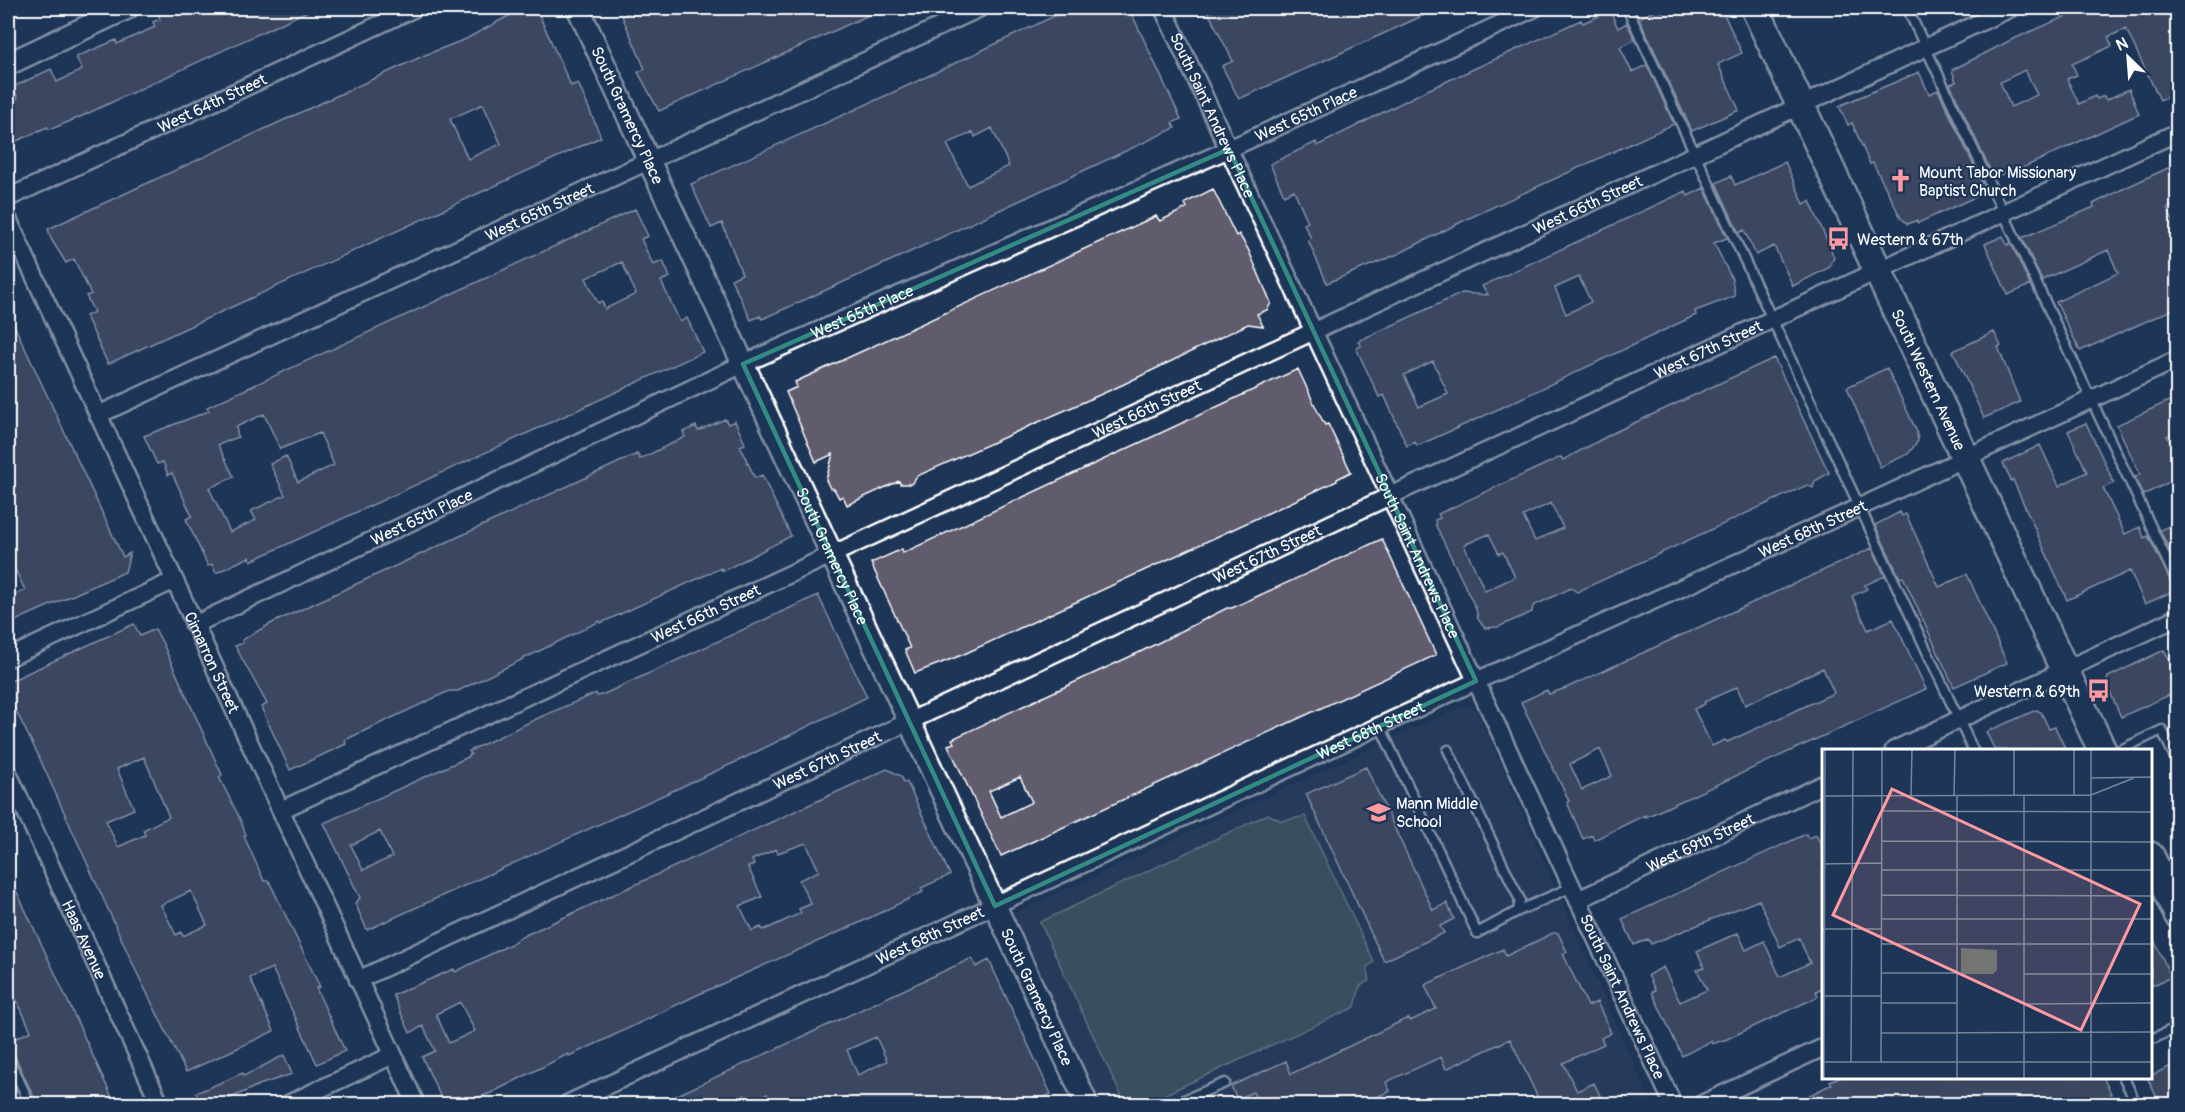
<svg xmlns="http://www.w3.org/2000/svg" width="2185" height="1112" viewBox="0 0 2185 1112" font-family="Pangolin,sans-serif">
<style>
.built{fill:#31405e}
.green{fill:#5b6f6a;stroke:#adb7b4;stroke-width:1.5}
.building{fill:#605b6e;stroke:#fff;stroke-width:1.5;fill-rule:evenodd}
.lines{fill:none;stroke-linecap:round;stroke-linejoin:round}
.service-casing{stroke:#fff;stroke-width:13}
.minor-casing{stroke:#fff;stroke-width:21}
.tertiary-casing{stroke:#fff;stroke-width:26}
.primary-casing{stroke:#fff;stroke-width:32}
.service{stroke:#1d3557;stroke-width:8}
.minor{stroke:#1d3557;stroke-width:16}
.tertiary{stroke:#1d3557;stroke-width:21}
.primary{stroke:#1d3557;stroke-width:27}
.marked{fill:none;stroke:#338b84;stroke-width:4.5;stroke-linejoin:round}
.labels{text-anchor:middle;stroke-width:4.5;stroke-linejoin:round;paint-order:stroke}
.street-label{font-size:16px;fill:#fff;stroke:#1d3557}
.poi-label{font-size:16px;fill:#fff;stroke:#1d3557;text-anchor:start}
.inset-road{fill:none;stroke:#77869a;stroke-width:1.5}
.view{fill:#ff9aa2;fill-opacity:0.15;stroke:#ff9aa2;stroke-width:3}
.inset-edge{fill:none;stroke:#fff;stroke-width:3}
</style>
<rect width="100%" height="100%" fill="#1d3557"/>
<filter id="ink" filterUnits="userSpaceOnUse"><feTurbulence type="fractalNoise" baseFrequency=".0167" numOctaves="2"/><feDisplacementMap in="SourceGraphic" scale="12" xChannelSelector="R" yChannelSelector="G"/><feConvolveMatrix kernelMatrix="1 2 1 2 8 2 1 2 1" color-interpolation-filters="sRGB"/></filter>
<g filter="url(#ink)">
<!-- built -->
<path class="built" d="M1464,705L1477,710L1652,1104H1101L1012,914Z"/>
<!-- green -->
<path class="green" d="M1268,814L1282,821L1305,816L1374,962L1367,967L1370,980L1360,986L1355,1007L1144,1104H1125L1040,922Z"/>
<!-- building -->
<path class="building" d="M156,8H314L80,117L54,128L48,129L47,127L8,145V103L18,98L13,87L51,69L57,82L82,70L76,57L116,40L117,44L155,27L153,22L160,19Z
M511,8H536L571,86L578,83L601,137L108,364L86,316L94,312L86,296L91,294L74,259L66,263L51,239L48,229L425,55L466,39L514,13ZM483,104L501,144L468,159L450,119Z
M640,8H884L659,111L638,72L645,69L622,16Z
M1071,8H1129L1181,119L1172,123L1175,128L910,252L762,319L760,316L751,320L731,279L742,274L722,223L711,228L691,184L907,86ZM992,128L1009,166L968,186L947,144L973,132L975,137Z
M1218,8H1440L1239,99L1222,66L1233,61L1208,12Z
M1660,8L1662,12L1672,8H1721L1742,53L1718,64L1739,110L1692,131L1639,18Z
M2085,8H2178V43L2171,46L2178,60V96L2167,101L2166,97L2160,100L2126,29L2108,37L2112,46L2072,64L2077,75L2067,79L2079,104L2095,96L2097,99L2104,96L2106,100L2129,89L2139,114L2009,174L2008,171L1994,178L1950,84L1956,82L1952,70L2011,40ZM2025,70L2037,95L2011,107L2000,82Z
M1610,11L1618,28L1627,23L1635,40L1620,47L1632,72L1647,65L1674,124L1467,219L1398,254L1327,283L1308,240L1311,238L1304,224L1308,222L1294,190L1284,195L1270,164L1316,142L1317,146L1421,93L1581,20L1583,23Z
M1919,72L1929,94L1938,90L1982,183L1980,184L1984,193L1918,223L1917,220L1908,224L1901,218L1873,163L1870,164L1852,123L1848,125L1839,106Z
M1785,162L1804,204L1810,201L1834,257L1830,267L1793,286L1774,246L1756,255L1744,230L1739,233L1716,183L1731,176L1735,185Z
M2170,167L2172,171L2178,169V204L2167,208L2178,231V307L2080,351L2056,302L2118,273L2108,250L2042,280L2022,238L2094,207L2093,204L2125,188Z
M1704,188L1727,238L1714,243L1732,279L1735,296L1695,311L1696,315L1486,415L1417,446L1415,442L1407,446L1384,395L1379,397L1365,367L1356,348L1361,346L1358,341L1462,293L1488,295L1482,286L1686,191L1688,196ZM1579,277L1591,302L1566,314L1555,288ZM1433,361L1448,394L1419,407L1404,375Z
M1213,189L1236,236L1239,234L1248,249L1271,303L1267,310L1257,314L1263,326L1248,324L1122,385L917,476L911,484H900L899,481L847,505L843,496L839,498L834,489L830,488L826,480L833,454L816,462L786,392L797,387L795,382L1156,216L1160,221L1187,208L1185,203Z
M635,209L648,236L641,239L653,265L663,261L670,277L661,281L680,322L687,318L703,352L251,561L249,557L216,573L212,564L208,566L186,519L192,516L172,473L168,475L163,462L157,464L144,436L209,411L207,407ZM622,262L636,294L605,309L602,301L598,303L586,278ZM264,414L280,449L320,433L334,465L298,482L286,456L270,464L285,495L251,511L256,520L230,532L209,488L234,477L218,445L238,437L236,427Z
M2003,236L2007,245L2011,243L2030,285L2008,295L1985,244Z
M8,312L123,557L130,553L125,572L8,624V598L25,590L8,555Z
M1994,332L2001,346L1998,347L2020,402L1984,418L1953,351Z
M1774,358L1829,473L1815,481L1813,488L1807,485L1577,592L1571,588L1533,606L1532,612L1498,627L1485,628L1478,619L1476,609L1436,526L1435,520L1440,518L1438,514L1561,457L1563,460L1617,431ZM1551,503L1563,528L1535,541L1523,516ZM1489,534L1499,554L1503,552L1515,577L1485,591L1464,545Z
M1887,368L1917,432L1918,441L1908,454L1880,467L1847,387Z
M1298,369L1318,412L1325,425L1328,424L1351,472L1337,479V481L962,655L915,673L905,650L910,648L871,563L902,549L903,553Z
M2173,399L2178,408V431L2167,436L2178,457V478L2143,495L2135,477L2140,475L2117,425Z
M725,419L728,424L735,421L745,444L740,446L755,478L762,475L791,536L723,571L721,568L601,623L600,621L458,691H449L345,740L346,744L290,770L261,707L267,704L235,646L243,643L242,640L272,623L637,454L640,459L685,437L683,432L696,426L698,431Z
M2086,423L2114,483L2103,488L2125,534L2140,527L2144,538L2148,536L2176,590L2145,604L2130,571L2067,600L2013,480L2011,481L2003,463L2040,445L2059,486L2087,472L2068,431Z
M1900,512L1902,516L1906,514L1939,587L1967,574L2007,663L1954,687L1903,577L1900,578L1875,525Z
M2178,522V568L2160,530Z
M1382,539L1436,655L1001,856L948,745L954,743L952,739L1140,652L1227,608H1232ZM1020,777L1032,802L1001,817L989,791Z
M1872,548L1885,576L1865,585L1867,589L1852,596L1868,630L1893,619L1926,689L1646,817L1645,815L1594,840L1592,835L1583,839L1567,802L1569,801L1521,702L1547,690L1549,694L1566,688ZM1823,668L1834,693L1727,742L1725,740L1712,746L1694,709L1705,704L1704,702L1737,687L1745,705ZM1600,749L1612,776L1582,790L1570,764Z
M818,595L867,697L738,761L367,930L355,903L360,898L324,823L466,758L471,754L469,751L536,719L596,693L597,696L604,694ZM380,831L392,857L363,870L351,845Z
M134,624L140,636L155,629L163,644L222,775L219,777L240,819L246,835L244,836L264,881H269L320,987L316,988L345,1051L317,1064L272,968L250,978L274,1031L186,1072L136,971L39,757L8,695V682ZM144,757L169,817L143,830L145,835L118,847L106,821L134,809L117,769ZM191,891L207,925L183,936L181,932L176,935L161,905Z
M2164,650L2178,673V691L2121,717L2106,683L2108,677Z
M2036,710L2041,712L2049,729L2055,727L2066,750H1995L1986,732Z
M1366,767L1433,910L1447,903L1454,919L1440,926L1444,933L1384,961L1306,794Z
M887,769L901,776L904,783L907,782L950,875L921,888L923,892L857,924L697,995L600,1042L569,1056L568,1054L491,1093L460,1104H444L422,1057L435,1051L423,1026L410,1033L393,995L454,969L455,972L511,944L519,938ZM806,843L819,871L799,880L811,904L799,909L801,913L771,927L763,930L761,927L752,931L740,906L762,897L748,867L754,865L752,860L776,849L778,853ZM460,1002L475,1031L449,1043L436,1014Z
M1806,834L1808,838L1816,835L1824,851V990L1822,988L1816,991L1818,996L1813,999L1727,1039L1712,1044L1711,1041L1682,1056L1652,992L1655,990L1648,975L1663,967L1680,1002L1707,990L1697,970L1704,967L1697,951L1738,933L1746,950L1764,941L1780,977L1810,963L1799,938L1780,947L1759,900L1651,944L1648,939L1634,945L1622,919Z
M8,873L54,971L115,1104H37L14,1054L8,1051V1042L31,1031L14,994L8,996Z
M1553,933H1558L1567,952L1563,954L1588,1006L1597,1002L1611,1033L1601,1038L1604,1044L1563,1063L1577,1091L1594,1083L1604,1104H1541L1510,1039L1446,1069L1441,1057L1386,1082L1390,1091L1361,1104H1259L1253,1092L1237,1099L1231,1086L1286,1061L1291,1074L1408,1018L1410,1021L1436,1009L1425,985L1503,949L1506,956Z
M2151,933L2171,977L2151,986Z
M972,958L976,967L989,960L1051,1094L1042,1098L1043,1100L1035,1104H1019L1016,1099L1004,1104H772L767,1094L748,1101L745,1095L724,1104H658ZM876,1037L887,1061L858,1075L847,1050Z
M284,1055L292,1074L259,1085L218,1104H202L196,1093L243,1073L244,1076Z
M2178,1063V1104H2160L2147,1077Z
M8,1071L17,1091L8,1096Z
M1839,1077H2103L2116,1104H1792L1832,1084L1830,1081Z"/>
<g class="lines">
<defs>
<path id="service" d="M1627,8L1973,750
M1907,8L2178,584
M1380,726L1477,933L1518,911L1520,900L1448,750
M2120,750L2162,730L2178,764
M1518,911L1572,887
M2150,1040L2178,1027
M8,1057L30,1104
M2124,1078L2136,1104
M1174,1104L1225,1083"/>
<g id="minor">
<path id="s1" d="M1163,8L1673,1104"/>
<path id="s2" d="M8,198L415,8"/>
<path id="s3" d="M8,219L416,1104"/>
<path id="s4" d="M98,415L980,8"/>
<path id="s5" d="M194,625L743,364L1229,149L1535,8"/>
<path d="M8,658L173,581"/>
<path d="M1894,750L2178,617"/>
<path id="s6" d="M8,773L160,1104"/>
<path id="s7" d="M281,810L2011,8"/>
<path id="s8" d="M1578,900L1824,784"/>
<path id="s9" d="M358,980L1390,496L2178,132"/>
<path d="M288,1104L393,1055"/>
<path id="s10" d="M567,1104L1476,681L1860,507L2178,359"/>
<path d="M1702,1104L1824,1047"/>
</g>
<g id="tertiary">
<path id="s11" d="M578,8L1087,1104"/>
<path d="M8,64L127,8"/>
</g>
<g id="primary">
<path id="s12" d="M1755,8L2102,750"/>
<path d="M2150,856L2178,914"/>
</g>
</defs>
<!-- service casing -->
<use href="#service" class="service-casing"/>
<!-- minor casing -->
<use href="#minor" class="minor-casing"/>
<!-- tertiary casing -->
<use href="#tertiary" class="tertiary-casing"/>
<!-- primary casing -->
<use href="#primary" class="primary-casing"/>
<!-- service -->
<use href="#service" class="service"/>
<!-- minor -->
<use href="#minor" class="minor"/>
<!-- tertiary -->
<use href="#tertiary" class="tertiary"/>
<!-- primary -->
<use href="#primary" class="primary"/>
</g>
</g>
<!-- marked area -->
<path d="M0 0H2185V1112H0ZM1229,149L1476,681L995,906L743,364Z" fill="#1d3557" fill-opacity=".55" fill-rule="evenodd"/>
<path class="marked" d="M1229,149L1476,681L995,906L743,364Z"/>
<!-- icons -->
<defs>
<symbol id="church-bare" viewBox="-9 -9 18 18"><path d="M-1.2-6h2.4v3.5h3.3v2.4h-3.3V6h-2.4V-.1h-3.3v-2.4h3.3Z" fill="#ff9aa2" stroke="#1d3557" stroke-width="2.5" paint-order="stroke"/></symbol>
<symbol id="bus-bare" viewBox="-9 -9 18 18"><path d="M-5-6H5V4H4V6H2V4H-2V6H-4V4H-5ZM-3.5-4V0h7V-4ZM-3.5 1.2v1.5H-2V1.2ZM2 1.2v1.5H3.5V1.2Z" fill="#ff9aa2" stroke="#1d3557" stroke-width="2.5" paint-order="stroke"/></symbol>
<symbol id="school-bare" viewBox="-9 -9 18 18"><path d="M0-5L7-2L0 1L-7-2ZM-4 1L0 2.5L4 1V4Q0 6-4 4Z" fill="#ff9aa2" stroke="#1d3557" stroke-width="2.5" paint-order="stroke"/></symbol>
</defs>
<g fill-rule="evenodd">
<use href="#church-bare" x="1884" y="164" width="33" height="33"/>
<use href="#bus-bare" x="1822" y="222" width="33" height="33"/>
<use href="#bus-bare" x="2082" y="674" width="33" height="33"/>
<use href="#school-bare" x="1362" y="796" width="33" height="33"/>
</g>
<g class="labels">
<!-- street labels -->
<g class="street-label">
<text dy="6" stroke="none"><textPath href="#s2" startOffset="225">West 64th Street</textPath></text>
<text dy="6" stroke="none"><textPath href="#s5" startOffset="1224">West 65th Place</textPath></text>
<text dy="6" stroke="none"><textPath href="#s11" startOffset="118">South Gramercy Place</textPath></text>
<text dy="6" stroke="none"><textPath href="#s1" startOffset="118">South Saint Andrews Place</textPath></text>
<text dy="6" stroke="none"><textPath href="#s7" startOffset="1440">West 66th Street</textPath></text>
<text dy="6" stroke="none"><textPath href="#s4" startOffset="486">West 65th Street</textPath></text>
<text dy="6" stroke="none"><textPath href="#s5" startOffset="738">West 65th Place</textPath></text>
<text dy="6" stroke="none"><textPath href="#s9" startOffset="1490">West 67th Street</textPath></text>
<text dy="6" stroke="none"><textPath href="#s12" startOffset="410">South Western Avenue</textPath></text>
<text dy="6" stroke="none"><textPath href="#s7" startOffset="954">West 66th Street</textPath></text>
<text dy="6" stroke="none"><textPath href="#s5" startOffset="252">West 65th Place</textPath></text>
<text dy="6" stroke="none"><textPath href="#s10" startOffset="1372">West 68th Street</textPath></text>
<text dy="6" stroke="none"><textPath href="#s9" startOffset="1004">West 67th Street</textPath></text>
<text dy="6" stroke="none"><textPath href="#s11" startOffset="604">South Gramercy Place</textPath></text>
<text dy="6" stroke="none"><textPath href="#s1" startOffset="604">South Saint Andrews Place</textPath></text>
<text dy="6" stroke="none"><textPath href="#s7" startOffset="468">West 66th Street</textPath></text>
<text dy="6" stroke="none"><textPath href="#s3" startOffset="488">Cimarron Street</textPath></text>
<text dy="6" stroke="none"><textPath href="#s10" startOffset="886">West 68th Street</textPath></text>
<text dy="6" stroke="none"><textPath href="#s9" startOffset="518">West 67th Street</textPath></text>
<text dy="6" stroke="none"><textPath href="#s8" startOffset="135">West 69th Street</textPath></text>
<text dy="6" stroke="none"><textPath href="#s10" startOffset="400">West 68th Street</textPath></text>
<text dy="6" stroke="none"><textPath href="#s6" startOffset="183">Haas Avenue</textPath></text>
<text dy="6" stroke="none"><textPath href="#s11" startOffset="1090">South Gramercy Place</textPath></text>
<text dy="6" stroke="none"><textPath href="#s1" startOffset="1090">South Saint Andrews Place</textPath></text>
</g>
<!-- poi labels -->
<g class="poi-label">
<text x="1919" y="178">Mount Tabor Missionary<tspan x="1919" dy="18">Baptist Church</tspan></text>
<text x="1857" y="245">Western &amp; 67th</text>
<text x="2080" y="697" text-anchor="end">Western &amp; 69th</text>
<text x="1396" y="809">Mann Middle<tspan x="1396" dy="18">School</tspan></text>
</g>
</g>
<!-- overview -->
<g transform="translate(1822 749)">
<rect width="330" height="330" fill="#1d3557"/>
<path d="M139,199L175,201V221L171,225H139Z" fill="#5b6f6a"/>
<path class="inset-road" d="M269,29L330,28M252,46V1M269,46L312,29M3,47L269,46M89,47L90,1M132,47L133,1M192,47V1M202,47V329M59,62L330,63M59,92L330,93M0,115L59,114M59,121H330M59,146L330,147M59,170H330M1,180H59M59,195H330M59,224H135M202,225H330M0,247H59M59,254H135M202,255L330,254M59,284L330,283M0,313H330M29,313L31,1M59,313L60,1M2,329L3,1M135,329V47M269,329V1"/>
<path class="view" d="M70,40L318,155L259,281L11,166Z"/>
<rect width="330" height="330" class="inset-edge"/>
</g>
<!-- margin -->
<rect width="2185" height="1112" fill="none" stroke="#1d3557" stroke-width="30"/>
<rect x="15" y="15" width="2155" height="1082" fill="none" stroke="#fff" stroke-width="2" filter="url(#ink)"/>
<!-- north arrow -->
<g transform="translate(2128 57) rotate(335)" stroke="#1d3557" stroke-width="4.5" paint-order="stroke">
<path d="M0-4.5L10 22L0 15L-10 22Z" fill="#ffffff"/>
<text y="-9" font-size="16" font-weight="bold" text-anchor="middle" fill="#ffffff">N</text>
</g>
</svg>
